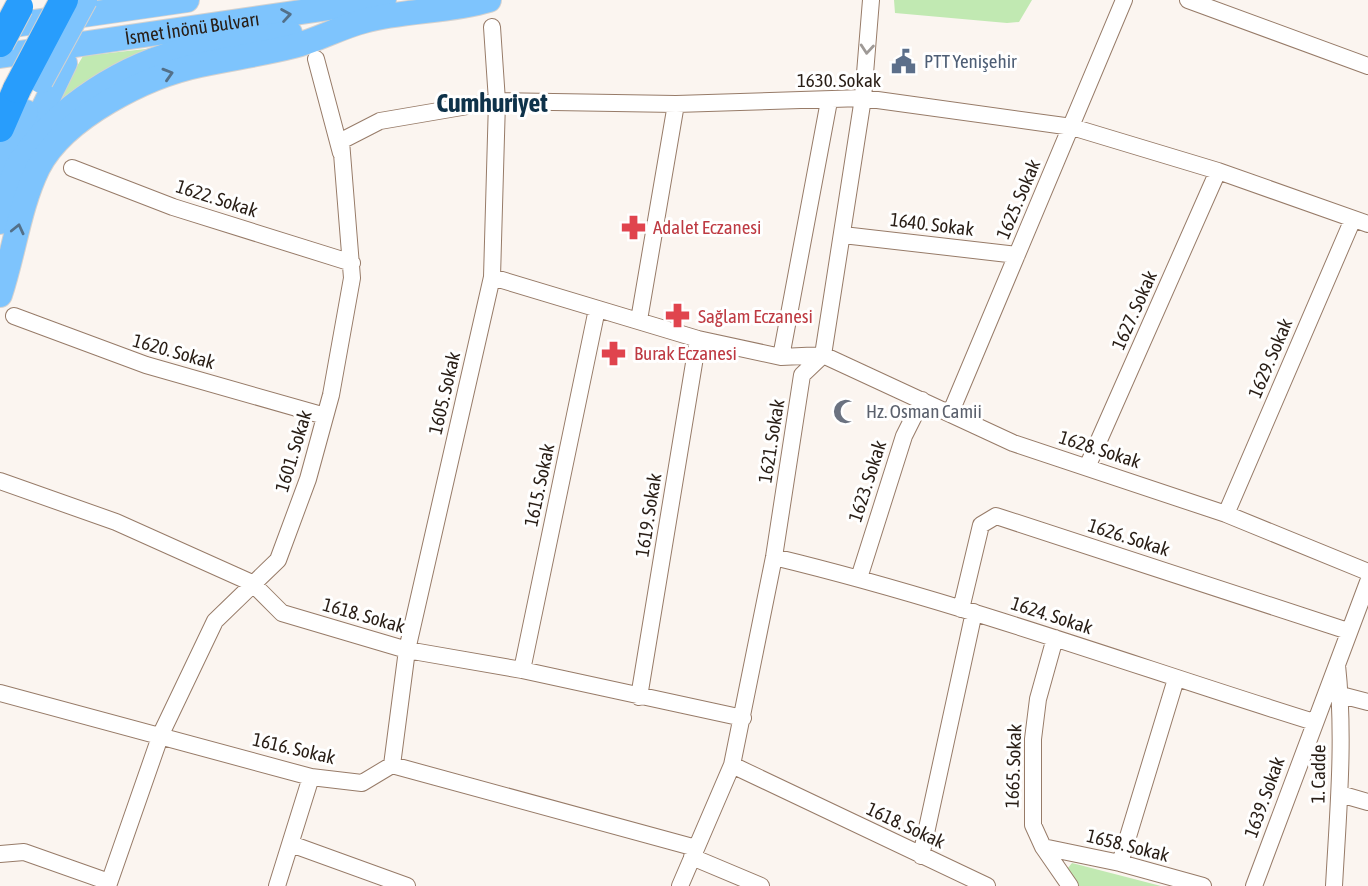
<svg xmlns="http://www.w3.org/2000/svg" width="1368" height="886" viewBox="0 0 1368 886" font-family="'Asap Condensed',sans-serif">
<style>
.green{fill:#c1e9b2}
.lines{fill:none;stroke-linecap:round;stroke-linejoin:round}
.street-casing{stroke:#977b68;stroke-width:18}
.primary-casing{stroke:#d4d2d0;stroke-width:26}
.highway-casing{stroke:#d4d2d0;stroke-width:30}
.street{stroke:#fff;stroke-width:16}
.primary{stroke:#7ec4fd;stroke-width:24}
.highway{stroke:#289dfc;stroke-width:28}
.primary-bridge-casing{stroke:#d4d2d0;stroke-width:26;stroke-linecap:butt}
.highway-bridge-casing{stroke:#d4d2d0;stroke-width:30;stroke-linecap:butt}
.primary-bridge{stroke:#7ec4fd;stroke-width:24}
.highway-bridge{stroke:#289dfc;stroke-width:28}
.oneway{stroke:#537089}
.oneway2{stroke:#9e9996}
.labels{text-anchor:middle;stroke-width:6;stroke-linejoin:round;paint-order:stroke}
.street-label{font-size:19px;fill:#281d15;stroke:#fff}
.service-label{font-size:19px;fill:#4e5e75;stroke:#fff;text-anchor:start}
.health-label{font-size:19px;fill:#be3a42;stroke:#fff;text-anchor:start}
.worship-label{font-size:19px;fill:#5b616d;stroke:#fff;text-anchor:start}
.district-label{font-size:26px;font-weight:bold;fill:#0e324a;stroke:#fff}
</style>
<rect width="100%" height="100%" fill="#fbf5f0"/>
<!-- green -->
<path class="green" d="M894,0H1032L1019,22L1007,23L895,13Z
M172,46L41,128L83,56Z
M1072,863L1161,886H1078L1067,869Z"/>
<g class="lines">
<defs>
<path id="street" d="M1188,0L1368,66
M316,59L341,153
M72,168L173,207L352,263
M843,235L1017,255
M492,277L698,339L781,357L823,355L1013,443L1226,514L1368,572
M14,316L146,365L325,416
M639,320L676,104
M781,357L829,101
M950,414L1124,0
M1088,465L1218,171
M0,481L116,522L252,583L282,613L407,650L522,670L743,718
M1226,514L1353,219
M774,557C957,601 1134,666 1314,722
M859,578L904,436L922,400
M961,609L981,525L996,516L1348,631
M1055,638L1038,699L1033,739V825L1043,847L1070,886
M522,670L597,309
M0,693L311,777L362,783L392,765L696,848
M1341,695L1368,702
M639,697L698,339
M392,765L407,650L492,277L497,101L492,27
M732,765L987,886
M1340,794L1368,802
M291,844L407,886
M1043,847L1120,863L1203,886
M0,854L24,852L109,882
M921,856L974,612
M692,857L761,886
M1120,863L1176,679
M108,886L161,734L215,621L278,560L308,479L331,395L352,278L341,141L380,121L497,101L676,104L863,98L1072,127L1218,171L1368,224
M277,886L311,777
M680,886L732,765L774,557L802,375L823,355L863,98L871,0
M1254,886L1368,582
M1334,886C1338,813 1345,738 1337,665"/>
<g id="primary">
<path d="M0,27L187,0"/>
<path id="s1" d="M0,56L384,0"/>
<path d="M28,140L65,63"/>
<path d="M0,168L26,112"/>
<path d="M0,222C4,204 10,178 20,162C58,106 125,64 190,49C223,41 257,38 290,33"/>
<path d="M0,295C14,253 19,207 38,168C64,117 147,76 200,65C232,58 263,54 294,46C318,40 340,27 364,21C405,10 449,12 489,0"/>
</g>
<path id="highway" d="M0,128L17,89"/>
</defs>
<!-- street casing -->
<use href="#street" class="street-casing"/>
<!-- primary casing -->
<use href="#primary" class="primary-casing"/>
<!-- highway casing -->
<use href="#highway" class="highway-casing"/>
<!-- street -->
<use href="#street" class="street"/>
<!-- primary -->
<use href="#primary" class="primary"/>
<!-- highway -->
<use href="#highway" class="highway"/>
<defs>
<path id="primary-bridge" d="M41,81L85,0"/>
<path id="highway-bridge" d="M0,43L19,7
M17,89L64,0"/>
</defs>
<!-- primary-bridge casing -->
<use href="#primary-bridge" class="primary-bridge-casing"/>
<!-- highway-bridge casing -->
<use href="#highway-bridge" class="highway-bridge-casing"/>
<!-- primary-bridge -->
<use href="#primary-bridge" class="primary-bridge"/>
<!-- highway-bridge -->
<use href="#highway-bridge" class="highway-bridge"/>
</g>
<!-- one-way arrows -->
<defs><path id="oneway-chevron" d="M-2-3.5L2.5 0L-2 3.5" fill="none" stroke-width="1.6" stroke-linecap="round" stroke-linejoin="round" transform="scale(1.75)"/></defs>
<g class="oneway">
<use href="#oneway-chevron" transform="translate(286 15) rotate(-9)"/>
<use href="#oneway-chevron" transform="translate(168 74) rotate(-17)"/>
<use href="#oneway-chevron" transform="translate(18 229) rotate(-77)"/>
</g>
<use class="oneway2" href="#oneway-chevron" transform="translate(867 49) rotate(95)"/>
<!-- icons -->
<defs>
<symbol id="civic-bare" viewBox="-9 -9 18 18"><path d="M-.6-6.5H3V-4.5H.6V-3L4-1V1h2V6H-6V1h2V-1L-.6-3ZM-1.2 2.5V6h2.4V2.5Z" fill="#5c6f8a" stroke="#fff" stroke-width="2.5" paint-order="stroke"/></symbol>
<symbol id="pharmacy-bare" viewBox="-9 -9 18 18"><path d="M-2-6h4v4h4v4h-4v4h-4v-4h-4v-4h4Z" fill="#e0444e" stroke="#fff" stroke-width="2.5" paint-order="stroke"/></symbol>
<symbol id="mosque-bare" viewBox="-9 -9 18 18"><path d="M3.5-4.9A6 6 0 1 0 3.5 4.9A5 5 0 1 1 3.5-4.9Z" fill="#6b7280" stroke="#fff" stroke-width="2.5" paint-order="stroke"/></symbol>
</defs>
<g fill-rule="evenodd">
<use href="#civic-bare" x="886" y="44" width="35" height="35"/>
<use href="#pharmacy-bare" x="616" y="210" width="35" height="35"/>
<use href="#pharmacy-bare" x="660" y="298" width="35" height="35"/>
<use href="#pharmacy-bare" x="596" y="336" width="35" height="35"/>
<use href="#mosque-bare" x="828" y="394" width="35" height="35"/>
</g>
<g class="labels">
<!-- street labels -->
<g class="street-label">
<text dy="7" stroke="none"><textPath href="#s1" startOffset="194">İsmet İnönü Bulvarı</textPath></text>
<text x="839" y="87">1630. Sokak</text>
<text transform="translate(217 198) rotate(18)" y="7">1622. Sokak</text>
<text transform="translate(1018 199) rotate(-67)" y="7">1625. Sokak</text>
<text transform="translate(932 224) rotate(7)" y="7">1640. Sokak</text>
<text transform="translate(1134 310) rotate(-66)" y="7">1627. Sokak</text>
<text transform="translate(174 351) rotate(16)" y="7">1620. Sokak</text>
<text transform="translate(1270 358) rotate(-67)" y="7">1629. Sokak</text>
<text transform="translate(444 393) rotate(-77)" y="7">1605. Sokak</text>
<text transform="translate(771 441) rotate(-81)" y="7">1621. Sokak</text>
<text transform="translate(1100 449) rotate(18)" y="7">1628. Sokak</text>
<text transform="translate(293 451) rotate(-73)" y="7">1601. Sokak</text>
<text transform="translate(867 481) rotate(-72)" y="7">1623. Sokak</text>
<text transform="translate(539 485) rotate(-78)" y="7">1615. Sokak</text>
<text transform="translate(648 515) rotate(-81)" y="7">1619. Sokak</text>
<text transform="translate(1129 537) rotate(18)" y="7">1626. Sokak</text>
<text transform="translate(364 615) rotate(16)" y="7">1618. Sokak</text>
<text transform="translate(1052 615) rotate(18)" y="7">1624. Sokak</text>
<text transform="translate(294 748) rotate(13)" y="7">1616. Sokak</text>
<text transform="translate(1013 766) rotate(-88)" y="7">1665. Sokak</text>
<text transform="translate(1318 774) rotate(-89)" y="7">1. Cadde</text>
<text transform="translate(1264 797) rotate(-70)" y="7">1639. Sokak</text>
<text transform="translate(906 825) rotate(25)" y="7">1618. Sokak</text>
<text transform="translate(1128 845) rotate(14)" y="7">1658. Sokak</text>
</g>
<!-- service labels -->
<g class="service-label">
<text x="924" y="68">PTT Yenişehir</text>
</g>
<!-- health labels -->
<g class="health-label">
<text x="653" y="234">Adalet Eczanesi</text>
<text x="698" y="323">Sağlam Eczanesi</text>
<text x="634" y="360">Burak Eczanesi</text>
</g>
<!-- worship labels -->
<g class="worship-label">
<text x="866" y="418">Hz. Osman Camii</text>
</g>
<!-- district labels -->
<g class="district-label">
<text x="492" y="112">Cumhuriyet</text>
</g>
</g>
</svg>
